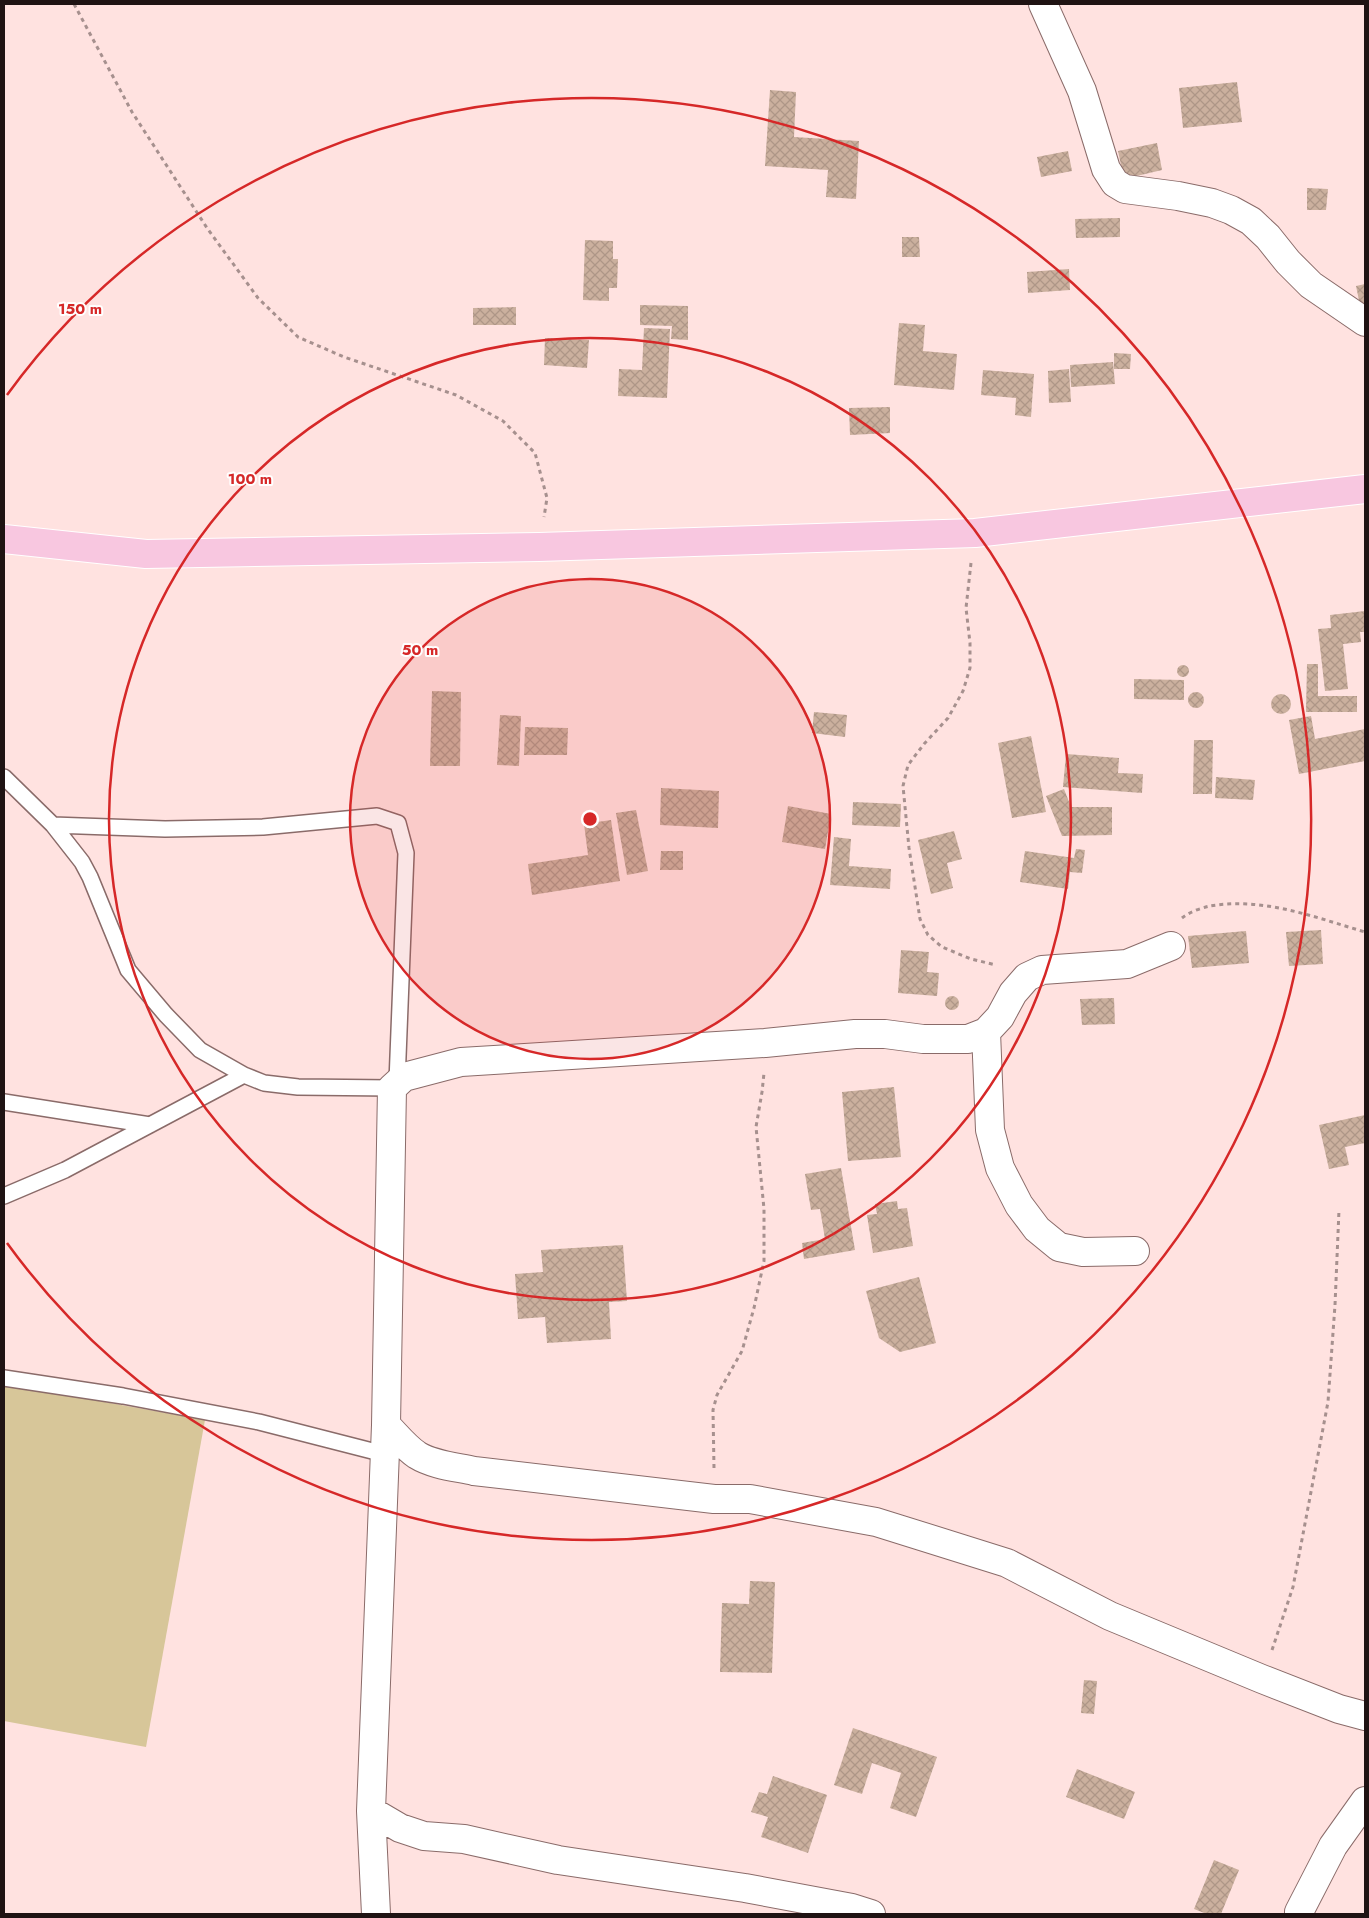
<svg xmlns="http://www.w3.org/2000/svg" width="1369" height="1918" viewBox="0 0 1369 1918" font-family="Jost,sans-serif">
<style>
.pitch{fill:#d7c699}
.building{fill:url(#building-cross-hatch)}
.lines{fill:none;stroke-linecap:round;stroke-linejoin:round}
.service-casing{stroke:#8a6b69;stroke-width:18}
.minor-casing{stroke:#8a6b69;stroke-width:30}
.trunk-casing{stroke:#fff;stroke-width:30}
.path{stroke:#a6908e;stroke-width:3;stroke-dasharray:4 4;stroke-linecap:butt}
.service{stroke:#fff;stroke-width:15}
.minor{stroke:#fff;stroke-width:28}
.trunk{stroke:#f8c7e0;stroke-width:28}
.ring{fill:none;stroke:#d62828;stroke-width:2.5}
.centre{fill:#d62828;stroke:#fff;stroke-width:2.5}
.ring-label{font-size:15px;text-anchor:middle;font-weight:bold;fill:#d62828;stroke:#fff;stroke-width:4;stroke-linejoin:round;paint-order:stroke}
</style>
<defs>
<pattern id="building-cross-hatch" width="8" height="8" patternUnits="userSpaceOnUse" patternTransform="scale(1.25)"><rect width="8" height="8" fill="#cbb09e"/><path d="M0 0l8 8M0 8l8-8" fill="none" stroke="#ae9687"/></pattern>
</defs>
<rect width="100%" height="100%" fill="#ffe2e0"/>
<!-- pitch -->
<path class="pitch" d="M4,1384L205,1420L146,1747L4,1721Z"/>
<!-- building -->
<path class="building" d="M1237,82L1242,122L1183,128L1179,88Z
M770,90L796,92L794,137L859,141L856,199L826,197L828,170L765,166Z
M1157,143L1162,170L1124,179L1118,151Z
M1068,151L1072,171L1041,177L1037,157Z
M1307,188L1328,189L1326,210H1307Z
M1120,218V237L1076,238L1075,219Z
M902,237H919L920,257H902Z
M585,240L613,241V259H618L617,288H609V301L583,300Z
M1069,269L1070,290L1028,293L1027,272Z
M1365,284V304L1360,305L1356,286Z
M640,305L688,306V340L671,339L672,326L640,325Z
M516,307V325H473V308Z
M899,323L925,325L923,351L957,354L954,390L894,385Z
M644,328L670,329L667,398L618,396L619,369L642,370Z
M545,338L589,340L587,368L544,365Z
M1114,353L1131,354L1130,369H1114Z
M1113,362L1115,384L1071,387L1070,365Z
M1069,369L1071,402L1049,403L1048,371Z
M983,370L1034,374L1031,417L1015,415L1016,398L981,395Z
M890,407V433L850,435L849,408Z
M1365,611V632H1360L1361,642L1343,644L1348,689L1325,691L1318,629L1331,628L1330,615Z
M1307,664H1318V696H1357V712H1306Z
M1177 671a6 6 0 1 1 12 0a6 6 0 1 1-12 0Z
M1134,679L1184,680V700L1134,699Z
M432,691L461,692L460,766H430Z
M1188 700a8 8 0 1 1 16 0a8 8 0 1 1-16 0Z
M1271 704a10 10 0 1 1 20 0a10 10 0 1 1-20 0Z
M814,712L847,715L845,737L812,733Z
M500,715L521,716L519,766L497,765Z
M1311,716L1315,739L1365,729V761L1299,774L1289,720Z
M525,727L568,728L567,755H524Z
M1031,736L1046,812L1012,818L998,743Z
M1194,740H1213L1212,794H1193Z
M1066,754L1119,758L1118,773L1143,774L1142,793L1063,787Z
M1216,777L1255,780L1253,800L1215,798Z
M661,788L719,791L718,828L660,825Z
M1064,789L1071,807H1112V835L1062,836L1046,796Z
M853,802L901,804L900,827L852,825Z
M788,806L831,814L825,849L782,842Z
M636,810L648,871L627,875L616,813Z
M611,820L620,881L532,895L528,864L588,855L584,824Z
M954,831L962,859L947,863L953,888L931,894L918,840Z
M834,837L851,839L849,866L891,869L890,889L830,885Z
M1076,849L1085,850L1082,873L1070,872L1068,889L1020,882L1025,851L1074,858Z
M661,851H683V870H660Z
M1321,930L1323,964L1289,966L1286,932Z
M1246,931L1249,963L1192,968L1188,936Z
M901,950L929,952L927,972L939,973L937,996L898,993Z
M945 1003a7 7 0 1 1 14 0a7 7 0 1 1-14 0Z
M1114,998L1115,1024L1082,1025L1080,999Z
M894,1087L901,1157L848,1161L842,1092Z
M1365,1115V1143L1345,1147L1349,1165L1329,1169L1319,1125Z
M841,1168L855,1250L804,1259L802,1243L825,1239L820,1209L811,1210L805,1174Z
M897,1201L898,1209L907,1208L913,1246L873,1253L867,1215L877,1214L875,1204Z
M623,1245L627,1301L609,1302L611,1339L547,1343L545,1317L518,1319L515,1274L543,1272L541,1250Z
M919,1277L936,1343L900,1352L879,1338L866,1291Z
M750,1581L775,1582L772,1673L720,1672L722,1603L749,1604Z
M1084,1680L1097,1681L1094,1714L1081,1713Z
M853,1728L937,1757L916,1817L890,1808L901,1773L872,1763L862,1794L834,1785Z
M1077,1769L1135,1792L1124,1819L1066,1797Z
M773,1776L827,1795L808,1853L761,1837L768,1817L751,1812L759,1792L767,1794Z
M1214,1860L1239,1870L1221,1914H1207L1194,1909Z"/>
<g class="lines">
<defs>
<path id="service" d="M4,777L53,825L82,862L90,877L128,970L166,1015L200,1050L244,1075L264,1083L298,1087L392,1088
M53,825L165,829L263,827L377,816L398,823L406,853L397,1082
M4,1102L150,1125
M4,1196L65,1170L244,1075
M4,1378L123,1396L259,1422L384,1454"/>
<path id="minor" d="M1043,4L1082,91L1106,169L1115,183L1125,189L1178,196L1212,203L1231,210L1251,221L1268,237L1288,262L1311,285L1365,322
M986,1032L990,1130L1000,1168L1019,1205L1037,1229L1059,1247L1083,1252L1135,1251
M386,1425C396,1435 405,1447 417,1455C433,1465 456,1467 474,1471L714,1499H750L876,1522L1007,1563L1110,1616L1262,1679L1339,1709L1365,1716
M371,1811L400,1828L424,1836L464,1839L558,1860L745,1888L852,1908L871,1914
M1299,1912L1333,1846L1365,1801
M376,1914L371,1811L386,1425L392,1088L404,1077L461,1062L765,1043L855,1034H885L923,1039H968L986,1032L1000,1017L1013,993L1027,977L1042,970L1127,964L1171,946"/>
<path id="trunk" d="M4,539L146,554L539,547L975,533L1365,489"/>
</defs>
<!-- service casing -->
<use href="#service" class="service-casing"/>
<!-- minor casing -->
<use href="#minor" class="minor-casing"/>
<!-- trunk casing -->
<use href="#trunk" class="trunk-casing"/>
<!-- path -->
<path class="path" d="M74,4L132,112L207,228L258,298L298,337L344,357L456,395L503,421L535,453L547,498L544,517
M971,563L966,608L970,643V668L963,691L948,718L924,744L908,765L903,786L909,848L920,919L928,935L942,947L971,959L996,965
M1182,918C1189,912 1201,908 1210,906C1264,897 1314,917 1365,932
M714,1468L713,1410L717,1395L742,1351L754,1308L764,1261V1209L756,1127L762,1092L764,1073
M1272,1650L1293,1587L1328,1402L1335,1305L1339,1210"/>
<!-- service -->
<use href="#service" class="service"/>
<!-- minor -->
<use href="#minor" class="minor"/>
<!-- trunk -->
<use href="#trunk" class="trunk"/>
</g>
<!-- distance rings -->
<circle cx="590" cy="819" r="240" fill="#d62828" fill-opacity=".12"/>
<g class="ring">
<circle cx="590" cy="819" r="240"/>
<circle cx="590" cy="819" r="481"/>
<path d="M7 395A721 721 0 1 1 7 1243"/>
</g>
<circle cx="590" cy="819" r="8" class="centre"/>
<g class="ring-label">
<text x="80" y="314">150 m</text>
<text x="250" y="484">100 m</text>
<text x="420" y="655">50 m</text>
</g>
<!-- border -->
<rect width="1369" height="1918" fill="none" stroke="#1f1313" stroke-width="10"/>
</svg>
